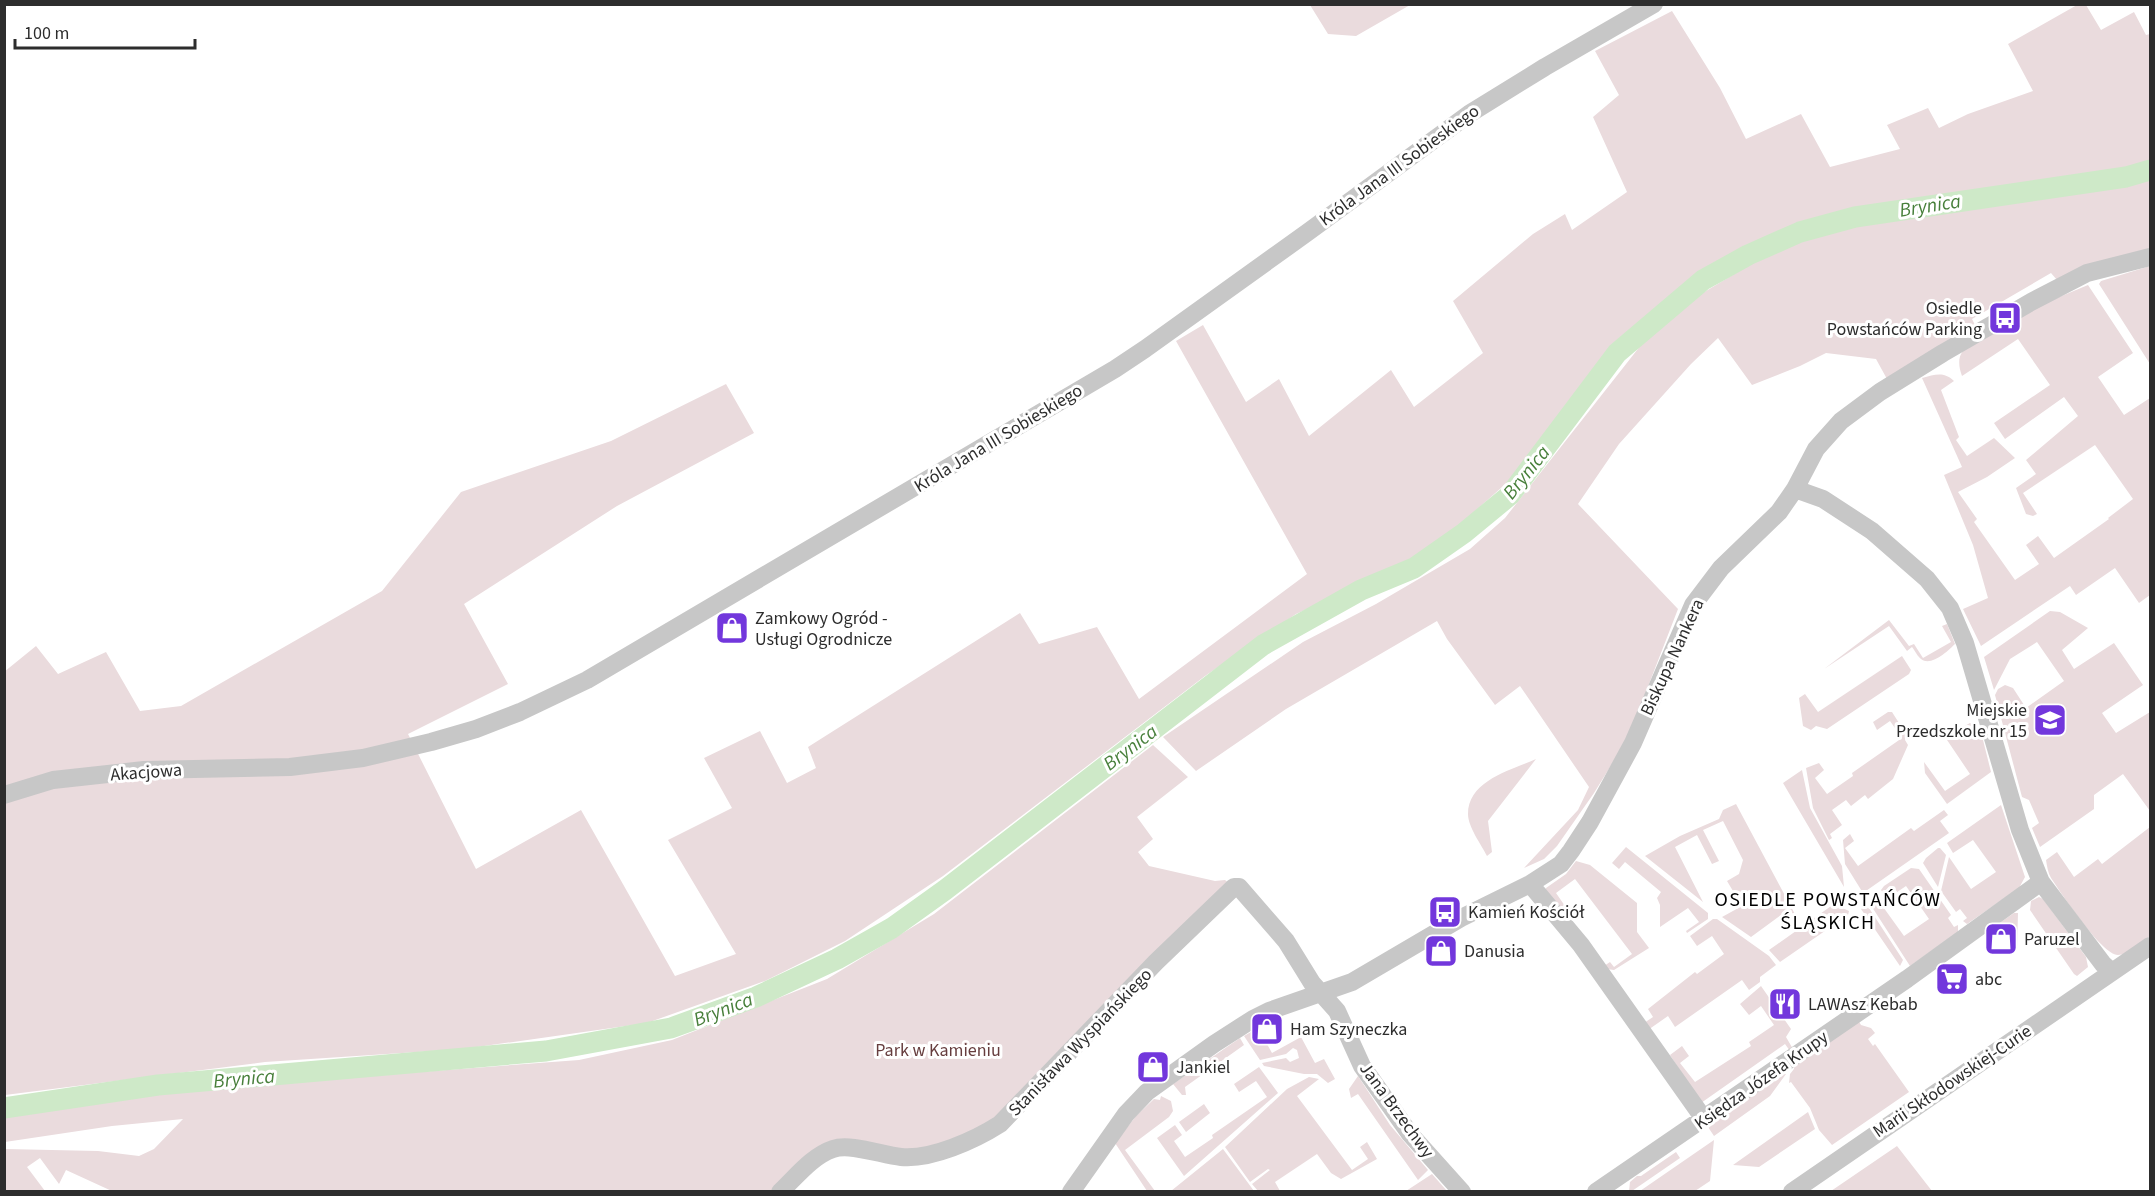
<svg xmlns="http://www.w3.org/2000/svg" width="2155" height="1196" viewBox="0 0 2155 1196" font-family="'Source Sans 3',sans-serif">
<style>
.green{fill:#eadbdd}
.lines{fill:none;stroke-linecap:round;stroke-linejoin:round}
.river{stroke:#cee9c8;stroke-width:21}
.minor{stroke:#c7c7c7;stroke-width:18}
.labels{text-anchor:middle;stroke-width:6;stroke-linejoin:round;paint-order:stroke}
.street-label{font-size:18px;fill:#2d2d2d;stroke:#fff}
.poi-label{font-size:18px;fill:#2d2d2d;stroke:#fff;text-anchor:start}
.park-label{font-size:18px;fill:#663d3e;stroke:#fff}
.water-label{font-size:20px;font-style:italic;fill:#477f3a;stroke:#fff}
.neighbourhood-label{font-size:20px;letter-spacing:1.5px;fill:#000;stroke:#fff}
</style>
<rect width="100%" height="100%" fill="#fff"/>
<!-- green -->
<path class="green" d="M1310,5H1410L1356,36L1328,34Z
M2077,5H2086L2101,30L2134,12L2146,35L2150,34V165L1858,207L1756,241L1671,295L1610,346L1510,480L1447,536L1392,571L1296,614L1205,676L943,876L845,941L765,981L647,1023L463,1049L265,1062L5,1095L4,672L36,646L58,674L106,652L140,711L181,706L382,591L461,492L611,441L726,384L754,433L617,506L464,604L508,684L408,734L476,869L581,810L675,976L736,954L668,840L732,808L704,758L760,731L787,783L816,768L808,747L1020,613L1039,644L1097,627L1139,699L1307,574L1176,341L1203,325L1246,402L1279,379L1309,436L1391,370L1414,407L1483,353L1453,301L1533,234L1565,214L1572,230L1627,192L1593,117L1619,95L1595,51L1672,11L1720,88L1746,139L1801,114L1830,167L1900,149L1887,125L1928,108L1939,128L1968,114L2033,91L2008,44Z
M2150,177V250L2057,280L2051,273L1972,319L1976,327L1887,379L1876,359L1826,353L1800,366L1752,385L1718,338L1691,364L1619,444L1578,504L1678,609L1628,738L1594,793L1557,846L1544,859L1524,868L1578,810L1589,787L1520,686L1495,705L1447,639L1437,621L1286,709L1196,771L1163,737L1303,642L1376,604L1470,549L1505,518L1641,345L1691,300L1751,264L1794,244L1841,228L1930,213L2089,191Z
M2150,266V364L2099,284L2101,281Z
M2088,285L2133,353L2098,377L2124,415L2150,398V595L2139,603L2115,568L2076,595L2070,586L1981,646L1963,609L1988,598L1973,545L1944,475L1962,467L1922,378C1935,375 1943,371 1954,381L1941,390L1959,437L1956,440L1967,456L1994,438L2015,458L1987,477L1958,492L1977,519L1974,522L2015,580L2039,564L2026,545L2038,536L2054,558L2109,519L2108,518L2133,499L2095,445L2023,493L2037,514L2033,516L2026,514L2016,488L2036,474L2026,460L2078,416L2064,397L2005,439L1994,423L2050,385L2018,339L1962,376C1951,346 1975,343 1997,330L2000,334L2012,327L2010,322L2033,308Z
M2050,611L2060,612L2088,628L2062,650L2074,669L2114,643L2143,685L2102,713L2116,733L2150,712V811L2123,774L2094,795V809L2040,847L2032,828L2039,823L2029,800L2022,797L1995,695L1998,689L2005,685L2013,688L2026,708L2064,681L2037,642L2010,659L1994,690L1984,657Z
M1889,620L1909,646L1914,644L1923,658L1951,642L1942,626L1947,624L1955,644C1948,651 1931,667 1921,659C1918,657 1915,651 1912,647L1907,651L1889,626L1824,669Z
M1902,656L1911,670L1909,674L1827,729L1816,726L1811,730L1803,726L1799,698L1805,694L1818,712Z
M1888,712H1892L1906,734L1905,740L1908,745L1893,779L1868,799L1865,795L1851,806L1846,800L1832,810L1842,825L1830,834L1832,838L1829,840L1813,808L1806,768L1819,763L1824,770L1815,778L1827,794L1853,776L1852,773L1902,738L1890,721L1877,730L1873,722Z
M1970,723L1980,728L1991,772L1947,804L1925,773L1924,762L1945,791L1970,774L1945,737Z
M1153,745L1188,777L1137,817L1153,839L1138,852L1149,866L1215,881L1225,880L1230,884L1000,1119L929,1152L844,1144L774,1191L114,1192L66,1170L59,1184L40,1158L27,1167L45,1191H5V1149L98,1151L139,1156L154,1149L183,1119L112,1126L5,1142L4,1115L194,1089L579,1060L672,1040L827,979L934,914Z
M1536,759L1488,821L1492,852L1487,856C1481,844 1468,827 1468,814C1468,780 1512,770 1536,759Z
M1802,770L1810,808L1842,866L1844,887L1783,783Z
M1736,804L1796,916L1788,910L1751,937L1722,917L1742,906L1727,881L1739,874L1743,860L1723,821L1703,830L1719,861L1712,864L1697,835L1675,847L1703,902L1645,856L1680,836L1719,819L1723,810Z
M2001,805L2025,877L2019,888L1967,924L1963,921L1967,918L1960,909L1956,912L1941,891L1949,857L1971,889L1996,872L1973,840L1953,853L1947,843Z
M1944,810L1948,815L1940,821L1949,833L1863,893L1845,864L1843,840L1850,834L1854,841L1845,848L1858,866L1911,828L1914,831Z
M2150,827V936C2142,942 2128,955 2118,955C2102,955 2061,893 2051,878C2048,873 2047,866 2046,860L2057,852L2074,877L2098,859L2102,864Z
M1626,847L1708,913V919L1687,933L1686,931L1699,922L1688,908L1660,927V905L1657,898L1661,892L1625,862L1619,869L1612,863Z
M1938,848H1940L1946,855L1938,887L1923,863L1926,858Z
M1576,861L1590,865L1637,903V932L1649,948L1614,970L1607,969L1604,966L1610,962L1614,967L1632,954L1575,879L1556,893L1565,906L1560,910L1544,891L1546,888L1566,874Z
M1911,868L1919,869L1951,915L1948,918L1954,927L1958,925V932L1910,966L1872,907L1873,904H1881L1904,936L1929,919L1906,886L1887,899L1881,890L1884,886Z
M2039,897L2043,899L2086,957L2088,967L2077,976L2074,974L2030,910L2031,901Z
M1834,904L1849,911L1848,915L1780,962L1769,950Z
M1867,905L1903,960L1900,966L1861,909Z
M2014,913H2018L2017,951L1998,924Z
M1713,919H1717L1769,956L1776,965L1760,977V982L1749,990L1742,980L1675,1027L1668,1016L1648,1030L1644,1023L1653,1017L1648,1009L1695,972L1697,974L1724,954L1712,936L1697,946L1690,936Z
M1761,986L1791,1029L1786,1037L1793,1049L1790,1051L1785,1044L1701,1103L1670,1055L1682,1046L1689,1056L1680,1063L1695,1082L1751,1046L1749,1042L1774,1025L1761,1006L1749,1015L1740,1004Z
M1858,1020L1861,1025L1871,1028L1875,1033L1868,1039L1873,1046L1875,1044L1909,1092L1832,1145L1819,1130L1810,1108L1791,1082L1789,1083L1790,1074L1794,1069V1065Z
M1258,1028L1272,1053L1301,1037L1315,1063L1324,1059L1335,1079L1328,1083L1317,1074H1304L1264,1066L1262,1063L1286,1058L1290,1062L1299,1058L1297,1050L1293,1048L1286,1054L1260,1060L1244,1036Z
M1240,1038L1244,1045L1185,1087L1186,1095H1182L1173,1084Z
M1259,1067L1278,1093L1184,1176L1157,1138L1175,1125L1182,1135L1174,1141L1185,1157L1213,1138L1212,1135L1267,1097L1256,1081L1239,1092L1234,1084Z
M1785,1070L1786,1074L1770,1096L1714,1136L1706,1124Z
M1358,1076L1390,1125L1428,1170L1418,1180L1358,1094L1351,1098L1349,1089Z
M1309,1077L1319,1079L1297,1096L1352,1170L1368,1159L1360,1147L1367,1142L1377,1159L1341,1179L1331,1173L1317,1154L1275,1182L1280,1191H1258L1252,1184L1270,1170L1268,1169L1250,1182L1225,1147L1287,1089Z
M1161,1096L1171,1101L1173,1111L1169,1117L1125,1150L1155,1191H1147L1115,1143L1136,1116L1154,1099L1160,1100Z
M1204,1104L1210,1113L1186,1132L1179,1122Z
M1808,1112L1815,1129L1759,1167L1733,1165Z
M1714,1140L1710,1181L1695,1191H1640Z
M1897,1146L1932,1191H1831Z
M1223,1149L1254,1191H1171Z
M1676,1152L1680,1158L1632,1191H1629L1630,1182L1637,1176H1641Z
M1432,1174L1447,1191H1406Z"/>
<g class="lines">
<!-- river -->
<path class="river" d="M4,1108L158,1085L546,1051L671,1028L756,997L837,959L892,928L945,890L1263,645L1361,590L1414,568L1464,533L1510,495L1617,353L1703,280L1748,255L1800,232L1855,217L2126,177L2150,170"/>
<!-- minor -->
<path class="minor" d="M1795,489L1823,499L1872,531L1927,579L1950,608L1965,643L2020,830L2041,882L2103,964L2112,972
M4,795L53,780L144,770L290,767L363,758L431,742L476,729L520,712L587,680L1115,369L1145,349L1308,232L1469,114L1545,67L1654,4
M1530,884L1581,945L1704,1119
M780,1192C796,1177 812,1156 833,1149C850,1143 882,1155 901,1157C931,1160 975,1140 1000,1124L1156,962L1234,887H1239L1286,941L1312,983L1337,1011L1362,1066L1410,1134L1462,1192
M1071,1192L1126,1114L1147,1092L1214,1044L1253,1019L1269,1011L1352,982L1461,918L1530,884L1561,864L1571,851L1590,822L1633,743L1693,605L1721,568L1779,512L1795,489L1816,449L1841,421L1880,392L1943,353L2031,302L2087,273L2150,257
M1596,1192L1907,979L2041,882
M1792,1192L2150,946"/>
</g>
<!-- icons -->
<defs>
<symbol id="bus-square" viewBox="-11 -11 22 22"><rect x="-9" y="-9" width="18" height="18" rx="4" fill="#7237dc" stroke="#fff"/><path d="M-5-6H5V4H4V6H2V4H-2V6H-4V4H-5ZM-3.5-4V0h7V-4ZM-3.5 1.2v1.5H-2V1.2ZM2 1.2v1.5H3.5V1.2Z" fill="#fff"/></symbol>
<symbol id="shop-square" viewBox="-11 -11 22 22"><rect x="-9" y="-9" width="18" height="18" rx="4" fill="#7237dc" stroke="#fff"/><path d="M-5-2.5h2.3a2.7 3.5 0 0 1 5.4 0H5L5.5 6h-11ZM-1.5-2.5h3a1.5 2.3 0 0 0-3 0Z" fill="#fff"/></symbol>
<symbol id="school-square" viewBox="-11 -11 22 22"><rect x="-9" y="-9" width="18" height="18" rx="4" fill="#7237dc" stroke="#fff"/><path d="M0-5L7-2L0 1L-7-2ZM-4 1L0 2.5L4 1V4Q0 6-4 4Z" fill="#fff"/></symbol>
<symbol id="supermarket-square" viewBox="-11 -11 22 22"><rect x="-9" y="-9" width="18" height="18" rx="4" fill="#7237dc" stroke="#fff"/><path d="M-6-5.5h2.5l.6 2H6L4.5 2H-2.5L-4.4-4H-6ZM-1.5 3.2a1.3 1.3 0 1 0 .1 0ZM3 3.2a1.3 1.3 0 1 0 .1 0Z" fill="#fff"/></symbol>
<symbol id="restaurant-square" viewBox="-11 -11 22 22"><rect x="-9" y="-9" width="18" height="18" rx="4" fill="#7237dc" stroke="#fff"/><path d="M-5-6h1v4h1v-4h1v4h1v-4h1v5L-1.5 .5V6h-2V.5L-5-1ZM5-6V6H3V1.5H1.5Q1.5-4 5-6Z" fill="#fff"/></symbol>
</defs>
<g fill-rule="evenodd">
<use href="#bus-square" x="1986" y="299" width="38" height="38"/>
<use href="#shop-square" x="713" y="609" width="38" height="38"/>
<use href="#school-square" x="2031" y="701" width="38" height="38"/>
<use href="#bus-square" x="1426" y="893" width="38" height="38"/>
<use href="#shop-square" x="1982" y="920" width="38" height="38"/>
<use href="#shop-square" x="1422" y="932" width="38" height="38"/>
<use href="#supermarket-square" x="1933" y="960" width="38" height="38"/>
<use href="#restaurant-square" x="1766" y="985" width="38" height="38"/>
<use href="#shop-square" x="1248" y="1010" width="38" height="38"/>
<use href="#shop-square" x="1134" y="1048" width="38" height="38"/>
</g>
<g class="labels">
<!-- street labels -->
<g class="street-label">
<text transform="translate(1399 165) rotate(-36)" y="6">Króla Jana III Sobieskiego</text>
<text transform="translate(998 438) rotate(-31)" y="6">Króla Jana III Sobieskiego</text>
<text transform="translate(1672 657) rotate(-65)" y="6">Biskupa Nankera</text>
<text transform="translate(146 772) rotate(-4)" y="6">Akacjowa</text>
<text transform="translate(1080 1042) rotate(-46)" y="6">Stanisława Wyspiańskiego</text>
<text transform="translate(1761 1080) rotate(-35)" y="6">Księdza Józefa Krupy</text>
<text transform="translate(1952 1081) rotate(-34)" y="6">Marii Skłodowskiej-Curie</text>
<text transform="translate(1397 1110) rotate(54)" y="6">Jana Brzechwy</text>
</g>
<!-- poi labels -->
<g class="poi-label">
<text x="1982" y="314" text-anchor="end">Osiedle<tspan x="1982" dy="21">Powstańców Parking</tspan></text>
<text x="755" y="624">Zamkowy Ogród -<tspan x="755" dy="21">Usługi Ogrodnicze</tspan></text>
<text x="2027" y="716" text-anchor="end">Miejskie<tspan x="2027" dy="21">Przedszkole nr 15</tspan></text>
<text x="1468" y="918">Kamień Kościół</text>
<text x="2024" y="945">Paruzel</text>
<text x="1464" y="957">Danusia</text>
<text x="1975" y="985">abc</text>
<text x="1808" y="1010">LAWAsz Kebab</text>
<text x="1290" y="1035">Ham Szyneczka</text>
<text x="1176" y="1073">Jankiel</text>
</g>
<!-- park labels -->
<g class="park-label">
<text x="938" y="1056">Park w Kamieniu</text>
</g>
<!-- water labels -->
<g class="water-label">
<text transform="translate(1930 205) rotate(-9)" y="7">Brynica</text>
<text transform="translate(1526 472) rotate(-51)" y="7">Brynica</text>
<text transform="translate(1130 747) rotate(-37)" y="7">Brynica</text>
<text transform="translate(723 1009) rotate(-21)" y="7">Brynica</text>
<text transform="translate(244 1078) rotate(-5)" y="7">Brynica</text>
</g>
<!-- neighbourhood labels -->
<g class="neighbourhood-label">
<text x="1828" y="906">OSIEDLE POWSTAŃCÓW<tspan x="1828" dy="23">ŚLĄSKICH</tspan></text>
</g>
</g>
<!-- border -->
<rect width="2155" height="1196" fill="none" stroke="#2d2d2d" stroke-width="12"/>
<!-- scale -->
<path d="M15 39v9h180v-9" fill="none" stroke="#2d2d2d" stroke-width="3"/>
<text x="24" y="39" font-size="18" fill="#2d2d2d" stroke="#ffffff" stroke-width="4.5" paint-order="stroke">100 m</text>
</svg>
